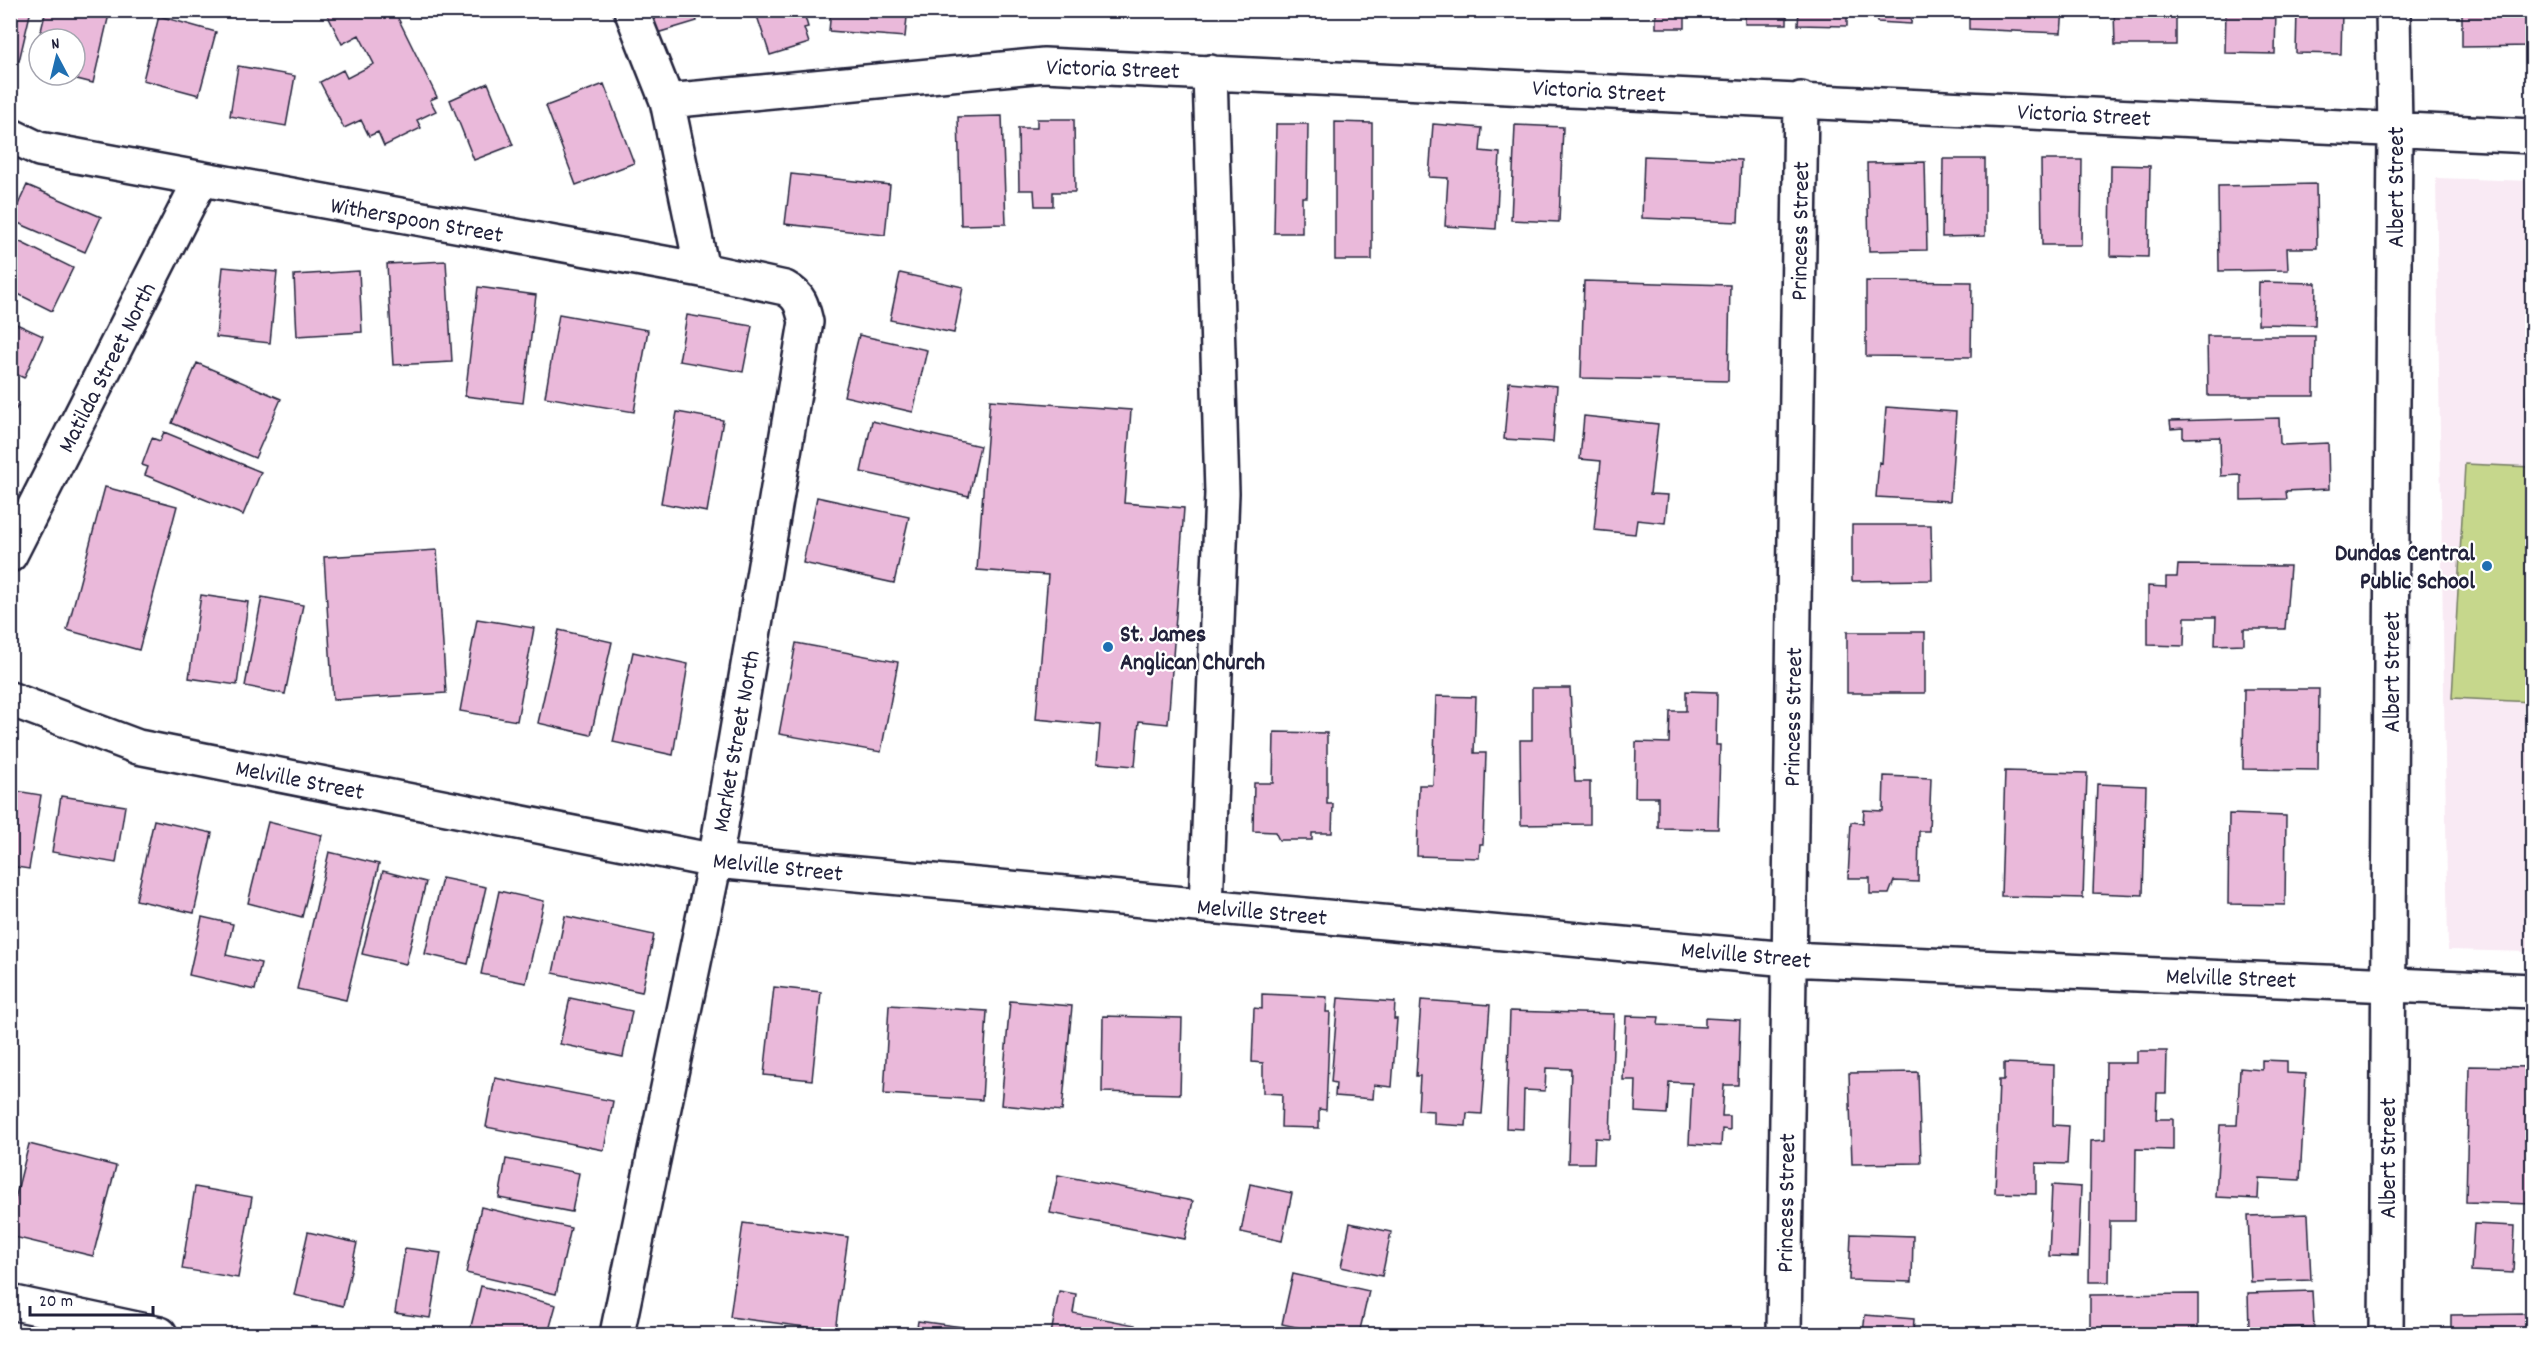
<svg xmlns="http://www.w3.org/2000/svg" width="2543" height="1345" viewBox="0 0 2543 1345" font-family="Dekko,sans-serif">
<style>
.built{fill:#f9eaf4}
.green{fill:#c6d78c;stroke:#747c64;stroke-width:1.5}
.building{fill:#eab9da;stroke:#22223b;stroke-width:1.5}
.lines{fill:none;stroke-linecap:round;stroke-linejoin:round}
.minor-casing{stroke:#22223b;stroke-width:38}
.minor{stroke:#fff;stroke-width:33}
.poi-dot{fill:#1f6fb2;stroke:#fff;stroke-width:2}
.labels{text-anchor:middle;stroke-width:4.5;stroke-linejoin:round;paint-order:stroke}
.street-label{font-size:24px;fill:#22223b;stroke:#fff}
.poi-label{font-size:24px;font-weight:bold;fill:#22223b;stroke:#fff;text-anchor:end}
</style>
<rect width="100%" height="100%" fill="#fff"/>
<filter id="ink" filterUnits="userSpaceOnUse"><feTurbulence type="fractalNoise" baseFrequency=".0167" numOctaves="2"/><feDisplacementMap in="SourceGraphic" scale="12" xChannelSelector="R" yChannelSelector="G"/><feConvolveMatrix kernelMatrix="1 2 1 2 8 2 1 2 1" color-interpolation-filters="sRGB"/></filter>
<g filter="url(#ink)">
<!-- built -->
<path class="built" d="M2436,178L2532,181V952L2448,950Z"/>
<!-- green -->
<path class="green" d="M2465,464L2532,467V702L2452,698Z"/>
<!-- building -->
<path class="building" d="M10,10H31L19,61L10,59Z
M46,10H110L93,83L61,75H75V39H39Z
M325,10H394L437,97L430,100L436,111L417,120L421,128L384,146L378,132L369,136L361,120L344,128L320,82L343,70L347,78L374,64L359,35L342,44Z
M650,10H694L697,21L657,33Z
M755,10H803L808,27L804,28L809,43L770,55Z
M831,10H920V17H907L905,37L829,31Z
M1733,10V15H1685V28H1656V10Z
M1745,10H1787V24H1745Z
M1799,10H1847V26L1798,25Z
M1877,10H1912L1911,24L1877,22Z
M1969,10H2063L2061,33L1969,29Z
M2114,10H2176V45H2115Z
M2226,10H2276L2275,54L2225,53Z
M2297,10H2342L2341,54L2296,53Z
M2462,10H2532V46L2462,47Z
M159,16L216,32L199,95L143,80Z
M39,39V70L32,68Z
M238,66L295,76L286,126L230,116Z
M488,83L513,145L474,160L450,100Z
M604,84L634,163L576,185L546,106Z
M1002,116L1006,224L961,225L958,117Z
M1037,119H1074L1075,192H1053V206H1035L1034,190H1019L1018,128H1037Z
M1335,122L1372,123V260H1335Z
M1276,124H1308L1307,197H1302V233H1274Z
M1433,124L1482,128L1480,151L1500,153L1496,229L1445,226L1448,178L1429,177Z
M1515,125L1563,127L1559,222L1511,220Z
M1644,156L1741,160L1738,222L1642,218Z
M1943,159H1985V236L1942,237Z
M2041,160H2082L2081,245H2042Z
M1925,162L1927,250L1869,251L1867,163Z
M2111,165L2150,166L2148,257L2110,256Z
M791,174L890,185L885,235L785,224Z
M2316,184L2317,248H2287L2288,270L2219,271L2218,186Z
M27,185L101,217L85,252L11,220Z
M18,241L73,268L52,311L10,290V256Z
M446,261L452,362L393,365L387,264Z
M223,267L277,272L270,343L216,337Z
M2532,268V411H2526Z
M359,271L362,332L297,336L294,275Z
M900,273L963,287L954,333L890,320Z
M1584,281L1730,285L1728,381L1581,378Z
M1866,281L1972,282L1971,357L1866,356Z
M2259,282L2316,283L2315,325L2258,324Z
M478,287L536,295L523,403L465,396Z
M559,314L648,330L634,412L545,397Z
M687,315L752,326L743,372L679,361Z
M10,321L43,336L24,378L10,371Z
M859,335L927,350L913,412L844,396Z
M2207,336H2315L2314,396H2208Z
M197,363L281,399L255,458L172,423Z
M1509,382L1557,386L1553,442L1504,439Z
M990,400L1131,410L1124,503L1184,508L1168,724L1139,721L1135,766L1097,763L1100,725L1036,719L1048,575L977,570Z
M10,402L18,406L10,418Z
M1886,407L1956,412L1950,501L1876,497L1879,462L1882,463Z
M677,412L723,420L707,512L661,503Z
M1584,416L1658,424L1650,494L1668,495L1665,523L1637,520L1635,534L1594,530L1601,461L1580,459Z
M2279,418L2280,443L2283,445L2328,443L2329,489L2286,491L2287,499L2241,500V475L2221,476L2220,437L2183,438V428L2171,429L2170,421Z
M872,421L980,446L969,496L861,472Z
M164,432L261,472L243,515L145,475L148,467L142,465L152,438L160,441Z
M105,487L177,506L139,650L67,630Z
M817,497L909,517L894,583L803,563Z
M1852,525H1931L1932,580L1852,581Z
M437,550L446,693L333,700L324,557Z
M2178,565L2290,566L2285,629H2244V644L2215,645L2216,617H2185L2184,646L2148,645V586L2166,587V577H2177Z
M201,595L248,602L237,685L189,678Z
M262,597L303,605L285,694L245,686Z
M477,619L534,628L517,721L460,711Z
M559,630L612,642L591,735L538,723Z
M1847,632H1925V693H1847Z
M796,643L898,662L881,752L779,734Z
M633,652L688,664L673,755L613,742Z
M1532,688H1570L1575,782H1590V824L1521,825L1520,740H1532Z
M2244,689H2319L2318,770L2243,769Z
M1686,691L1717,692L1716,745H1720L1718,829L1658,828V797H1635L1636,742L1669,743L1670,711H1686Z
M1436,696L1476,697L1474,753H1486L1483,844H1480L1479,858L1417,856L1419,785H1433Z
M1274,732L1327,733V804H1333L1332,833H1312V840H1279L1275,832L1253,831L1254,783H1273Z
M2005,771L2087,773L2083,898L2001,896Z
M1884,776L1931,778L1929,831H1919L1918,882L1894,881L1889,894H1870V878H1848L1851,822L1863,823L1864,810L1883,811Z
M2097,784L2146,786L2143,895L2093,893Z
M10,790L41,795L29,869L10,866Z
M61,796L125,806L116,863L52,852Z
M2229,814L2286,816L2285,905L2228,904Z
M154,820L212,833L194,913L136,900Z
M268,822L322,835L302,917L248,903Z
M329,852L379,864L346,1000L297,989Z
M383,871L426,882L406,964L362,954Z
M442,878L486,887L468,964L425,954Z
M499,891L544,901L526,983L481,974Z
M565,916L654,935L642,992L553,973Z
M202,917L233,924L226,955L261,963L255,990L189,975Z
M774,987L821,992L812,1080L764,1075Z
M1262,994L1327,997L1326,1012H1330L1326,1110L1319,1109V1128L1281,1127L1282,1094L1263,1093V1063L1252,1062L1254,1008L1262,1009Z
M570,998L632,1011L623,1057L560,1044Z
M1338,998L1395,1002L1394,1019H1397L1392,1087L1374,1085L1373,1099L1335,1096L1336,1083L1331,1082Z
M1421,1000L1490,1005L1482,1114L1467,1113L1466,1126L1434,1124V1111L1418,1110L1420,1076H1416Z
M1010,1001L1072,1006L1062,1111L1001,1105Z
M889,1005L987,1011L982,1100L884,1094Z
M1510,1011L1614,1014L1610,1139L1595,1138L1594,1163H1568L1571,1069L1546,1068L1545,1091L1524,1090L1523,1129L1506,1128Z
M1103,1016L1182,1018L1180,1094L1102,1092Z
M1626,1016L1659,1017L1658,1025L1705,1027V1018L1740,1020L1738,1085H1724L1722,1116H1730V1130L1722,1129L1721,1146L1689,1144L1692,1083L1669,1082L1667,1114L1635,1112L1636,1080H1623Z
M2137,1051H2167L2166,1093H2157L2156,1119H2173V1150L2136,1149L2135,1221H2110L2109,1282H2089L2091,1141L2105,1140L2106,1063H2137Z
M2262,1060L2287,1061V1073L2306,1074L2300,1180L2259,1178L2258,1199L2216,1197L2220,1125H2237L2240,1068L2262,1070Z
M2004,1063L2054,1065L2053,1125L2069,1126L2067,1164L2036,1163V1194L1995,1193L1999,1080H2004Z
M2469,1066L2532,1067V1204L2466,1202Z
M1918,1072L1921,1163L1852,1164L1849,1073Z
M495,1078L613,1101L604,1150L486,1127Z
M29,1144L116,1166L93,1256L10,1236V1219Z
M506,1159L579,1173L572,1212L499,1198Z
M1058,1175L1193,1201L1185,1239L1050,1213Z
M1250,1184L1292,1193L1282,1241L1241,1232Z
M2052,1185L2081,1187L2078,1257L2049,1256Z
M195,1187L252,1197L238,1278L182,1269Z
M481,1207L571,1228L556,1294L466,1273Z
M2308,1214L2311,1280L2251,1282L2248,1216Z
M743,1223L848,1237L835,1331L730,1317Z
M1350,1223L1391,1232L1382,1276L1341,1267Z
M2474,1224L2515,1226L2513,1273L2471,1271Z
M308,1232L357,1243L343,1306L294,1295Z
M1851,1234L1913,1236L1912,1282L1849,1280Z
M405,1248L441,1253L430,1318L395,1313Z
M1293,1274L1369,1291L1359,1334H1328L1282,1324Z
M481,1286L556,1305L548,1334H469Z
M1059,1291L1076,1294L1073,1313L1135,1325L1133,1334H1051Z
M2312,1291L2314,1327L2249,1329L2248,1293Z
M2198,1294V1334H2090V1295Z
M2531,1314V1334H2451V1315Z
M1865,1315L1914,1319L1913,1334H1863Z
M918,1321L976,1329L975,1334H916Z"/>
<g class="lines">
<defs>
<path id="minor" d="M631,10L667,101L702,270
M667,101L1044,65L2532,136
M10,135L39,149L702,270L785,288C800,296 802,305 806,322L715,861L617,1334
M10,555L201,179
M10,699L138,747L715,861L1788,959L2532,991
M1206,906L1222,493L1210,72
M10,1302L160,1334
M1784,1334L1801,99
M2386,1334L2395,131L2393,10"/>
</defs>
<!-- minor casing -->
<use href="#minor" class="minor-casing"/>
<!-- minor -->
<use href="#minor" class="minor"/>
</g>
</g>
<!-- markers -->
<g class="poi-dot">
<circle cx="2487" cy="566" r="6"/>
<circle cx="1108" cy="647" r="6"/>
</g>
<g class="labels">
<!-- street labels -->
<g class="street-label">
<text transform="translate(1113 68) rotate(2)" y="8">Victoria Street</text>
<text transform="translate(1599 90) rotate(3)" y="8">Victoria Street</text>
<text transform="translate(2084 114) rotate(3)" y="8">Victoria Street</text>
<text transform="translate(2395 187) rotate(-90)" y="8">Albert Street</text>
<text transform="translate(417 219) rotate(10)" y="8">Witherspoon Street</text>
<text transform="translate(1799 231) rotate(-89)" y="8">Princess Street</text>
<text transform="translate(106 367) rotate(-63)" y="8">Matilda Street North</text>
<text transform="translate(2391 672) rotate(-90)" y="8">Albert Street</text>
<text transform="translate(1792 717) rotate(-89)" y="8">Princess Street</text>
<text transform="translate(735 741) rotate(-80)" y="8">Market Street North</text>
<text transform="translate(300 779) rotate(11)" y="8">Melville Street</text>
<text transform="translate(778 866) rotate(6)" y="8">Melville Street</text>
<text transform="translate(1262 911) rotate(5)" y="8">Melville Street</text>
<text transform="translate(1746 954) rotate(5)" y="8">Melville Street</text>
<text transform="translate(2231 977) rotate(2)" y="8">Melville Street</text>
<text transform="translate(2387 1158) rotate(-90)" y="8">Albert Street</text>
<text transform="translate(1785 1203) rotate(-89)" y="8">Princess Street</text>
</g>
<!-- poi labels -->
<g class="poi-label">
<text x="2475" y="560">Dundas Central<tspan x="2475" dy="28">Public School</tspan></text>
<text x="1120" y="641" text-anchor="start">St. James<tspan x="1120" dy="28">Anglican Church</tspan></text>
</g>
</g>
<!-- margin -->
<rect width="2543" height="1345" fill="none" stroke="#fff" stroke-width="36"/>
<rect x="18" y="18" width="2507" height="1309" fill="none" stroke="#22223b" stroke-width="2" filter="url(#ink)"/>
<!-- north arrow -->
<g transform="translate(57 57) rotate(353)"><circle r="28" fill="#ffffff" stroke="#a7a7b1" stroke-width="1.5"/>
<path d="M0-4.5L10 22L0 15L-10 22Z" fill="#1f6fb2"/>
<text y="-9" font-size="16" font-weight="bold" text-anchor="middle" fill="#22223b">N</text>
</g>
<!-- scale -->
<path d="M30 1306v9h123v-9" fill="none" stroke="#22223b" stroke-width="3"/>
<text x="39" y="1306" font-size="18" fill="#22223b" stroke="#ffffff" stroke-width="4.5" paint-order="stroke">20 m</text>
</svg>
